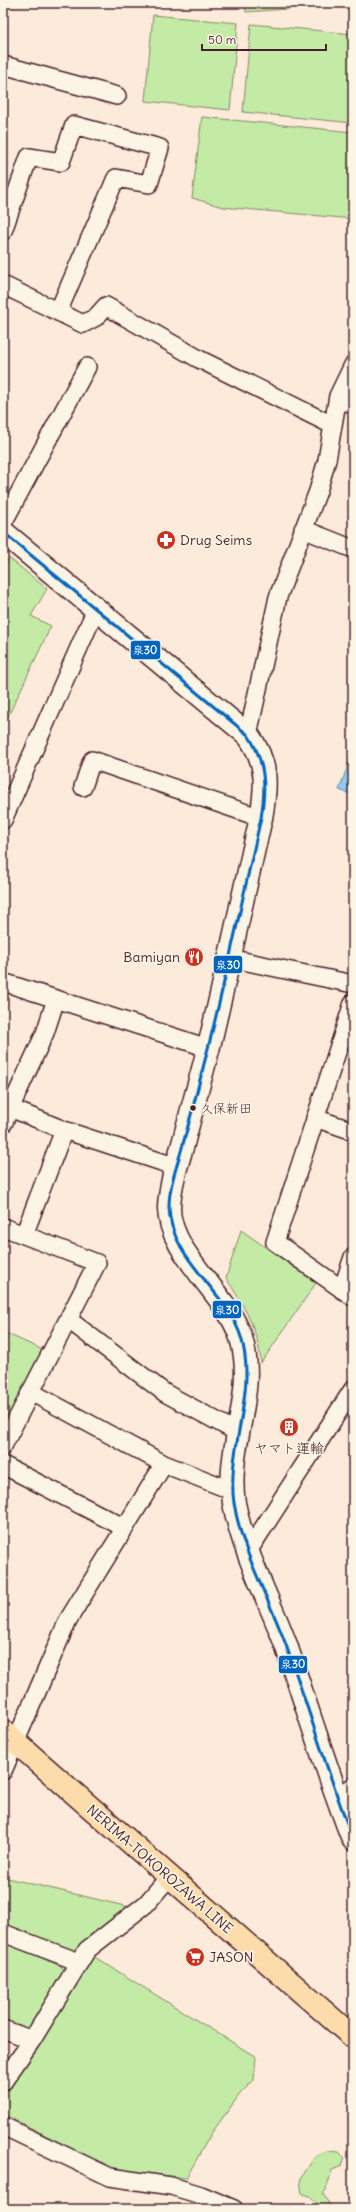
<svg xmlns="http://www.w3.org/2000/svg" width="356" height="2212" viewBox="0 0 356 2212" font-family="Delius,'Klee One',sans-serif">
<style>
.green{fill:#c3eba6;stroke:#868568}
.water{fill:#8fcbef;stroke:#7386a1}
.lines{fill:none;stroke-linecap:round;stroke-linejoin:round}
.street-casing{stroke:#4a1f2b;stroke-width:20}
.secondary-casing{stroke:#4a1f2b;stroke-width:25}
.primary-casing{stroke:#4a1f2b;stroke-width:25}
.street{stroke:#fcf5e5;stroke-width:17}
.secondary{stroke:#fcf5e5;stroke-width:22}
.primary{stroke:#fddcac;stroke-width:22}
.bus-1-casing{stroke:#fcf5e5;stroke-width:6}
.bus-1{stroke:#0065bd;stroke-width:3}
.bus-dot{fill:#4a1f2b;stroke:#fcf5e5;stroke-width:1.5}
.labels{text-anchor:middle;stroke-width:3;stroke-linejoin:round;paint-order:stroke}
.bus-label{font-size:13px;fill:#4a1f2b;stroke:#fcf5e5;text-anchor:start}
.poi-label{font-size:14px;fill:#4a1f2b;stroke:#fcf5e5;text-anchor:start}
.street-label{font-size:14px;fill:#4a1f2b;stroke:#fcf5e5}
.line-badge{stroke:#fcf5e5;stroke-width:1.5}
.badge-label{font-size:11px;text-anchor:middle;font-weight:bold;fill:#fff}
</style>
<rect width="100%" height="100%" fill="#fcebda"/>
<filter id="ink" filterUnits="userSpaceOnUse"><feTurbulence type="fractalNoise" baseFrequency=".025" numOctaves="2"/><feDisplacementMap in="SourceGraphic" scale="8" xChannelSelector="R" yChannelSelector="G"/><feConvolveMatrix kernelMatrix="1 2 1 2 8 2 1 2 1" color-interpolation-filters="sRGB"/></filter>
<g filter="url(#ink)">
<!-- green -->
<path class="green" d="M245,3H287L288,9L246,12Z
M153,15L238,23L230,110L145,101Z
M251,24L353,34V123L243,112Z
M202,117L353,132V219L223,207L192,198Z
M9,558L47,589L31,616L51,626L3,727V571Z
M241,1230L316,1283L261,1363C259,1331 243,1304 226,1278Z
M3,1332L43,1350L9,1415L3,1412Z
M3,1877L129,1907L80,1949L72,1951L3,1927Z
M3,1942L61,1966L66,1973L34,2028L26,2030L3,2022Z
M93,1956L256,2057L254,2080L240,2094L211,2134L186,2178L113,2169L3,2114V2095L39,2044Z
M327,2151L339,2152L345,2158L342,2166L332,2170L326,2190L323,2194L331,2207L335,2209H312L317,2203L310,2196L302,2194L300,2180L316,2155Z"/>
<!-- water -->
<path class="water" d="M353,751V795L339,790Z"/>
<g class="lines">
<defs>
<path id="street" d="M3,65L117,96
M3,231L29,157L61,162L74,125L160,148L149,184L116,178L58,312
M3,285L83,324L96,317L106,306L199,359L332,425
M338,396L353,405
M3,523L87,367
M303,529L353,549
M248,735L278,597L318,491L327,460L338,396L353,365
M83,787L92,760L261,818
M3,820L96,609
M229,958L353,984
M3,982L208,1048
M353,1003L275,1242L353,1297
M10,1108L64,1130L177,1167
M315,1118L353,1131
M3,1124L45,1033L56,999
M3,1227L97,1263L3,1446
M24,1235L64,1130
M342,1290L353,1257
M69,1320L165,1393L237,1432
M31,1392L164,1464L233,1491
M3,1465L125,1528
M249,1550L353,1389
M3,1771L68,1620L164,1464
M338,1800L353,1786
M3,1933L79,1962
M3,2029L32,2040
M3,2082L32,2040L87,1950L146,1904L169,1877
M3,2126L110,2177L171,2186L201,2195L234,2209"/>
<path id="secondary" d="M3,532L248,735C268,762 267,785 261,818C243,895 227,973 208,1050C200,1081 191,1112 183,1144C177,1164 170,1185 169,1207C168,1253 228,1294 241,1338C258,1392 225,1447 234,1503C243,1552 269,1599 286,1645C308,1710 328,1776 353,1839"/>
<path id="primary" d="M3,1731L353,2037"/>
</defs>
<!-- street casing -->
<use href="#street" class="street-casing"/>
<!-- secondary casing -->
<use href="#secondary" class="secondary-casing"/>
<!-- primary casing -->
<use href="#primary" class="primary-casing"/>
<!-- street -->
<use href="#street" class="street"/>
<!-- secondary -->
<use href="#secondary" class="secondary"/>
<!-- primary -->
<use href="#primary" class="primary"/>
<defs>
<path id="bus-1" d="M3,532L248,735C266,762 266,787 261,818C242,899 226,980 205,1060C198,1088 191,1116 183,1144C178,1164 169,1185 169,1207C170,1259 226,1290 241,1337C258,1392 226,1448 234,1503C242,1553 269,1598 286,1645C309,1709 328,1775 353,1839"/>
</defs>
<!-- bus-1 casing -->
<use href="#bus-1" class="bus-1-casing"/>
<!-- bus-1 -->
<use href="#bus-1" class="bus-1"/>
</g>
</g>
<!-- icons -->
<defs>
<symbol id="pharmacy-disc" viewBox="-11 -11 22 22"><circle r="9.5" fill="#c8321e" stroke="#fcf5e5"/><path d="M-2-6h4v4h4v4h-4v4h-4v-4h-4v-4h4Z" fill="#fff"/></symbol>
<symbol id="restaurant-disc" viewBox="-11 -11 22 22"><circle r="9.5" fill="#c8321e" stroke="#fcf5e5"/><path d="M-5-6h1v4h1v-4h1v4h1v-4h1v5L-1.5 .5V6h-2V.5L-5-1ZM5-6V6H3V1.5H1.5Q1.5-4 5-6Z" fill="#fff"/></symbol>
<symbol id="building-disc" viewBox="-11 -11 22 22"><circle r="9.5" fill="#c8321e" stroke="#fcf5e5"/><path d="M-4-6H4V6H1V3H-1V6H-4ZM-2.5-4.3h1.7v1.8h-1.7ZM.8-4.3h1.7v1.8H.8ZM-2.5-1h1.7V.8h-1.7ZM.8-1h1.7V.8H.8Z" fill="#fff"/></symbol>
<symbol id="supermarket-disc" viewBox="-11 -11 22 22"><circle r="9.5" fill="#c8321e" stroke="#fcf5e5"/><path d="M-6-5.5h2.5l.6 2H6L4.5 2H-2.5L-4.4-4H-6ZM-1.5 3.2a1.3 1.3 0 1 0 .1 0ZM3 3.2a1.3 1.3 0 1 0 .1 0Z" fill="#fff"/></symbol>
</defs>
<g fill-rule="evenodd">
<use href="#pharmacy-disc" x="155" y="529" width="22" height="22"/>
<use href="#restaurant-disc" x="183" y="946" width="22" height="22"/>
<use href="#building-disc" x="278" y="1416" width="22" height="22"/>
<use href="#supermarket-disc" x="184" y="1946" width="22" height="22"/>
</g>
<!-- markers -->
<circle class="bus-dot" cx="193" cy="1108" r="3.5"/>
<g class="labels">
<!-- bus labels -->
<g class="bus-label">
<text x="200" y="1113">久保新田</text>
</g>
<!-- poi labels -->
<g class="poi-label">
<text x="180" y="545">Drug Seims</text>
<text x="180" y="962" text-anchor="end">Bamiyan</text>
<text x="289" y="1453" text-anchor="middle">ヤマト運輸</text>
<text x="209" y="1962">JASON</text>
</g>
<!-- street labels -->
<g class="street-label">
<text transform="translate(160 1869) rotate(41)" y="5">NERIMA-TOKOROZAWA LINE</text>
</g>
</g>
<g class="line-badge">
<rect x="130" y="640" width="31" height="20" rx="4" fill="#0065bd"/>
<rect x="213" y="955" width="30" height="19" rx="4" fill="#0065bd"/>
<rect x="212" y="1300" width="30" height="19" rx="4" fill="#0065bd"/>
<rect x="278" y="1655" width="30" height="19" rx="4" fill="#0065bd"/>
</g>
<g class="badge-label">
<text x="145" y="654">泉30</text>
<text x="228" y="969">泉30</text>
<text x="227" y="1314">泉30</text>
<text x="293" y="1668">泉30</text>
</g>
<!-- margin -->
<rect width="356" height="2212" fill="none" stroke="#fcf5e5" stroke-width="16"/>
<rect x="8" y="8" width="340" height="2196" fill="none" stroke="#4a1f2b" stroke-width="1.5" filter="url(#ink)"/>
<!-- scale -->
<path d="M202 44v6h124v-6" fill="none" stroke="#4a1f2b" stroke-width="2"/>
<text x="208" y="44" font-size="12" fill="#4a1f2b" stroke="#fcf5e5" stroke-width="3" paint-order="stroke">50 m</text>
</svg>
